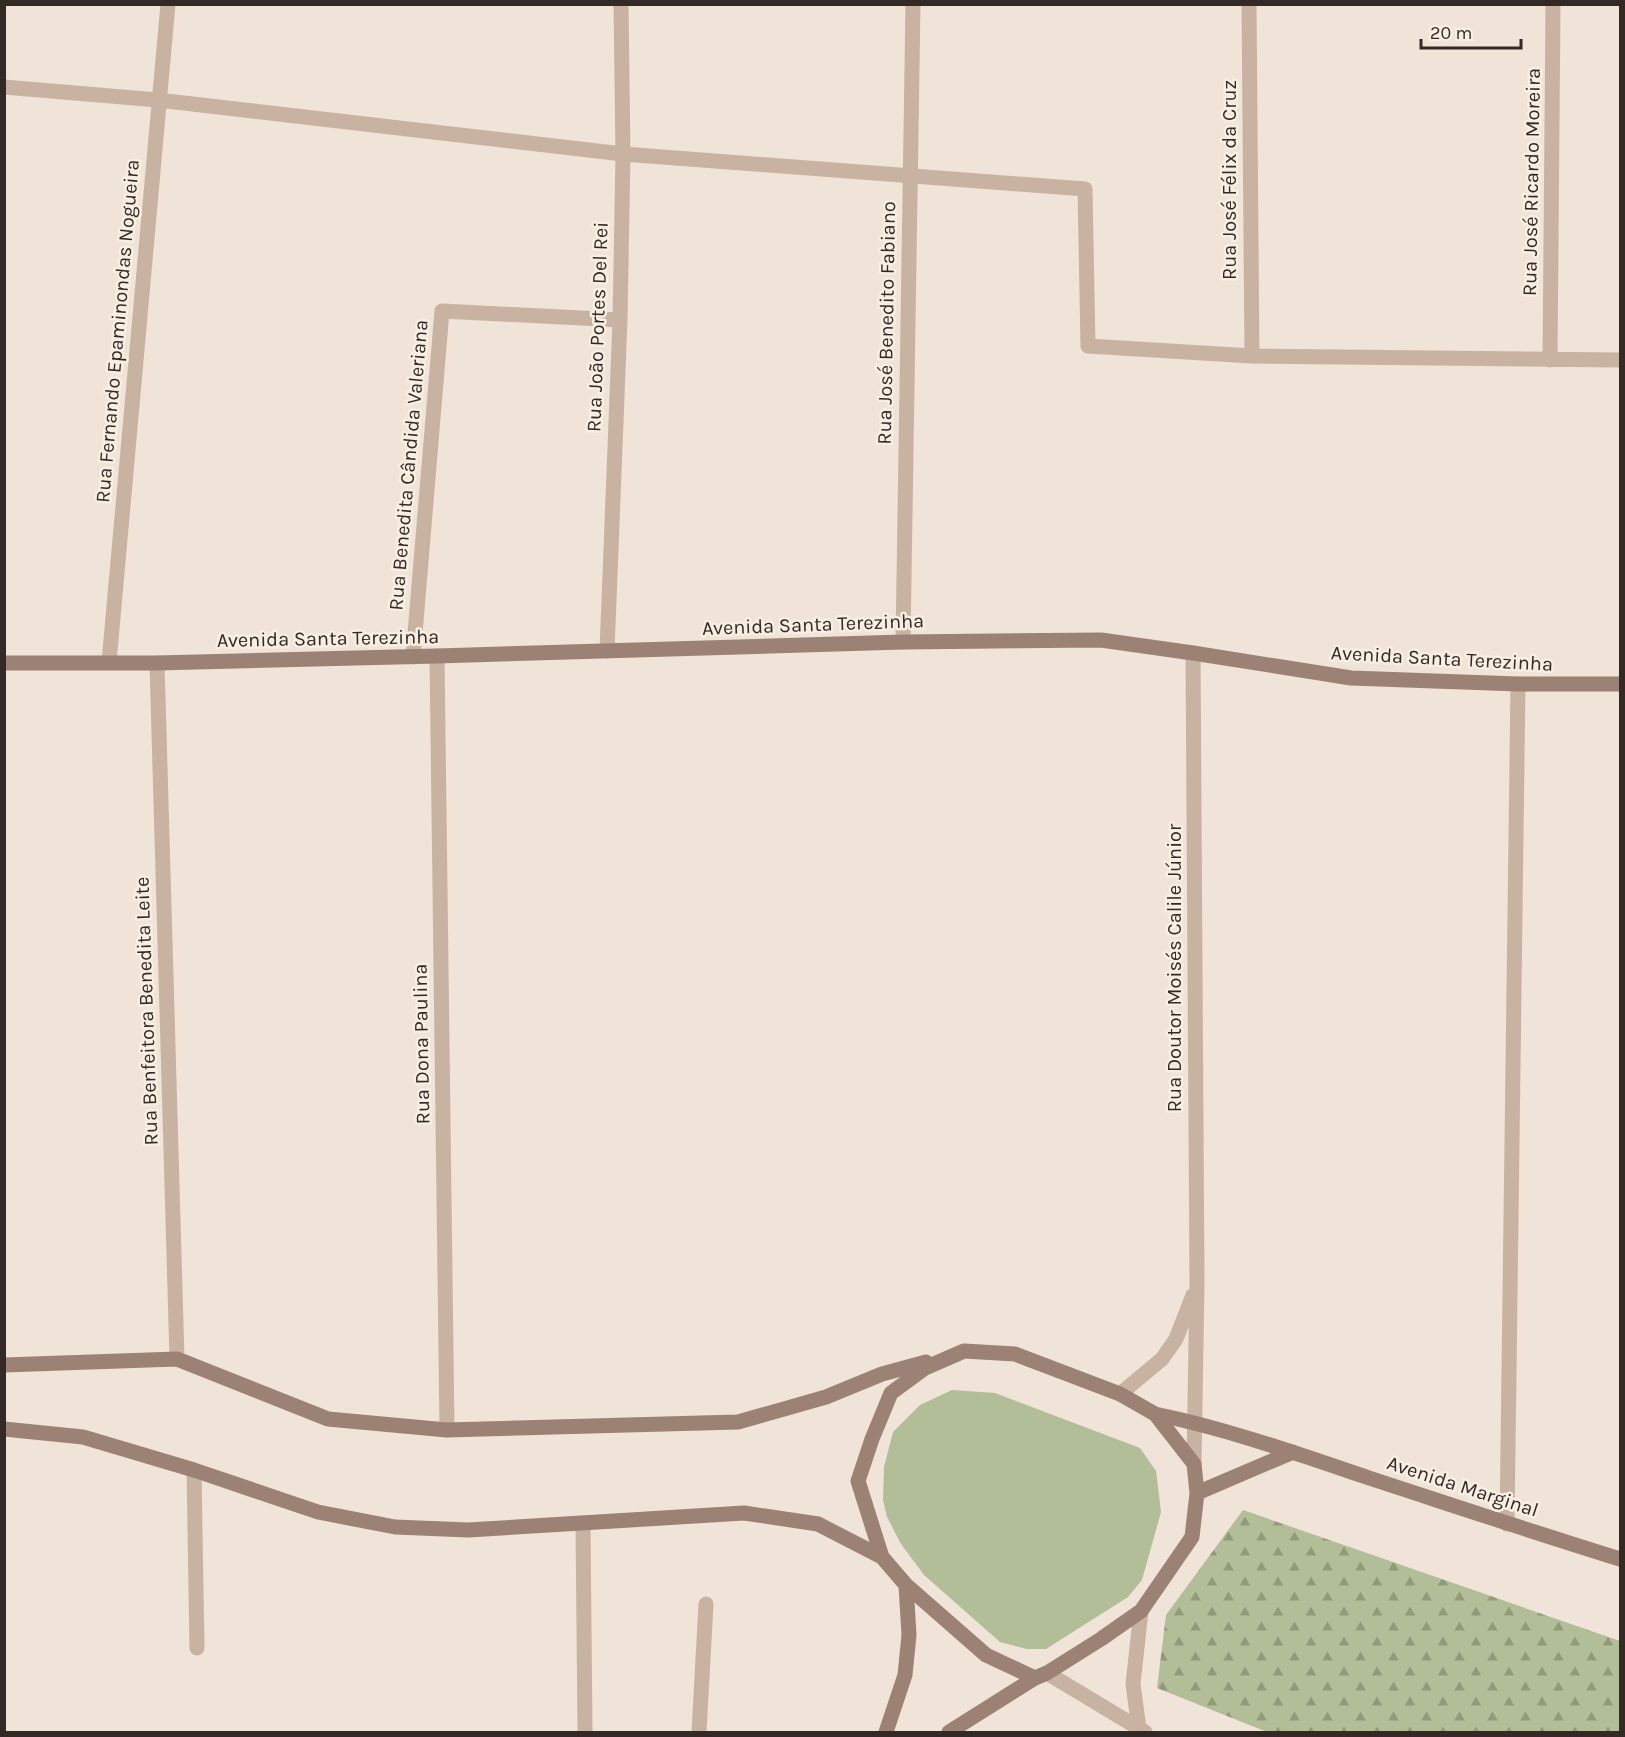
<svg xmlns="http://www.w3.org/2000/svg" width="1625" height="1737" viewBox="0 0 1625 1737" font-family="Karla,sans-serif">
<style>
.green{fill:#b2be97}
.forest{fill:url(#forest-firs)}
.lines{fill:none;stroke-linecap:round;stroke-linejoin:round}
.lane{stroke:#c8b3a3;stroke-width:15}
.street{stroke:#c8b3a3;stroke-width:15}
.secondary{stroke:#9b8275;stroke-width:15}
.labels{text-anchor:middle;stroke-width:5;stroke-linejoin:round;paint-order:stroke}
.street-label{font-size:20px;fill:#332925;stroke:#f8eee2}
</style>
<defs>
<pattern id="forest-firs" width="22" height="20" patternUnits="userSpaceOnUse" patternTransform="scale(1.5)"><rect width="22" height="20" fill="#b2be97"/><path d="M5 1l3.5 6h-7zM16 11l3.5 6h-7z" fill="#919a7b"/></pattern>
</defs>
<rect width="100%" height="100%" fill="#f0e3d7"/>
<!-- green -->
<path class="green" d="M952,1390L995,1393L1140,1448L1156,1471L1161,1512L1142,1580L1128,1597L1046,1649H1027L1000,1642L924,1575L901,1544L887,1517L883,1500L884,1467L893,1432L920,1405Z"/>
<!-- forest -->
<path class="forest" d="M1243,1510L1620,1641V1732H1267L1157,1688L1166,1615Z"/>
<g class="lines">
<!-- lane -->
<path class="lane" d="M583,1523L585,1732
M699,1732L706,1604"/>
<!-- street -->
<path class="street" d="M1249,4L1252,356
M4,87L158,100L623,154L1085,189L1088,346L1252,356L1620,360
M1550,360L1553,4
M903,642L913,4
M607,651L620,320L623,154L621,4
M1193,653L1197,1283L1194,1464
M437,656L447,1430
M413,657L442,311L620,320
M109,662L168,4
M157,663L177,1359
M1120,1394L1162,1359L1176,1339L1193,1295
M194,1470L197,1648
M1507,1524L1518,684
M1047,1673L1145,1732
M1139,1729L1133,1684L1141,1611"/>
<!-- secondary -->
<path class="secondary" d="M4,663H157L437,656L903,642L1101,640L1193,653L1351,678L1518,684H1620
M4,1365L177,1359L328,1419L447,1430L738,1422L826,1397L882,1374L926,1362
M1155,1414C1228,1429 1298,1454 1369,1478C1452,1505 1536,1533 1620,1559
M4,1429L83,1437L194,1470L318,1512L395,1527L468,1530L744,1513L818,1524L882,1557L906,1585L986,1655L1035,1678L1047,1673L1101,1639L1141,1611L1192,1537L1197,1493L1194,1464L1155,1414L1120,1394L1015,1354L964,1351L925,1368L891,1393L872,1439L858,1481L882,1557
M1197,1493L1293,1452
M886,1732L905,1675L909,1635L906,1585
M949,1732L1035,1678"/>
</g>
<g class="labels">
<!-- street labels -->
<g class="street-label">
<text transform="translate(1229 180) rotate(-90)" y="7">Rua José Félix da Cruz</text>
<text transform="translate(1531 182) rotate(-89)" y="7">Rua José Ricardo Moreira</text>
<text transform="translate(886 323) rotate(-89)" y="7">Rua José Benedito Fabiano</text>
<text transform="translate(597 327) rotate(-88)" y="7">Rua João Portes Del Rei</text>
<text transform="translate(117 331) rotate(-85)" y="7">Rua Fernando Epaminondas Nogueira</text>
<text transform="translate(408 465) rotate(-85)" y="7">Rua Benedita Cândida Valeriana</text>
<text transform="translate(813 624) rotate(-2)" y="7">Avenida Santa Terezinha</text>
<text transform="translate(328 638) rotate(-1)" y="7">Avenida Santa Terezinha</text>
<text transform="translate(1442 658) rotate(3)" y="7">Avenida Santa Terezinha</text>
<text transform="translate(1174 968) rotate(-90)" y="7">Rua Doutor Moisés Calile Júnior</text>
<text transform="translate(146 1011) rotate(-92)" y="7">Rua Benfeitora Benedita Leite</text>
<text transform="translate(421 1044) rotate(-91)" y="7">Rua Dona Paulina</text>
<text transform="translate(1463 1486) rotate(18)" y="7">Avenida Marginal</text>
</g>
</g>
<!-- border -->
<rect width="1625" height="1737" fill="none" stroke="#332925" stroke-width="12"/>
<!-- scale -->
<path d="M1421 39v9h100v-9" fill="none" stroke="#332925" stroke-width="3"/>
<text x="1430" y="39" font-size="18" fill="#332925" stroke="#f8eee2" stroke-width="4.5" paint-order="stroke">20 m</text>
</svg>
